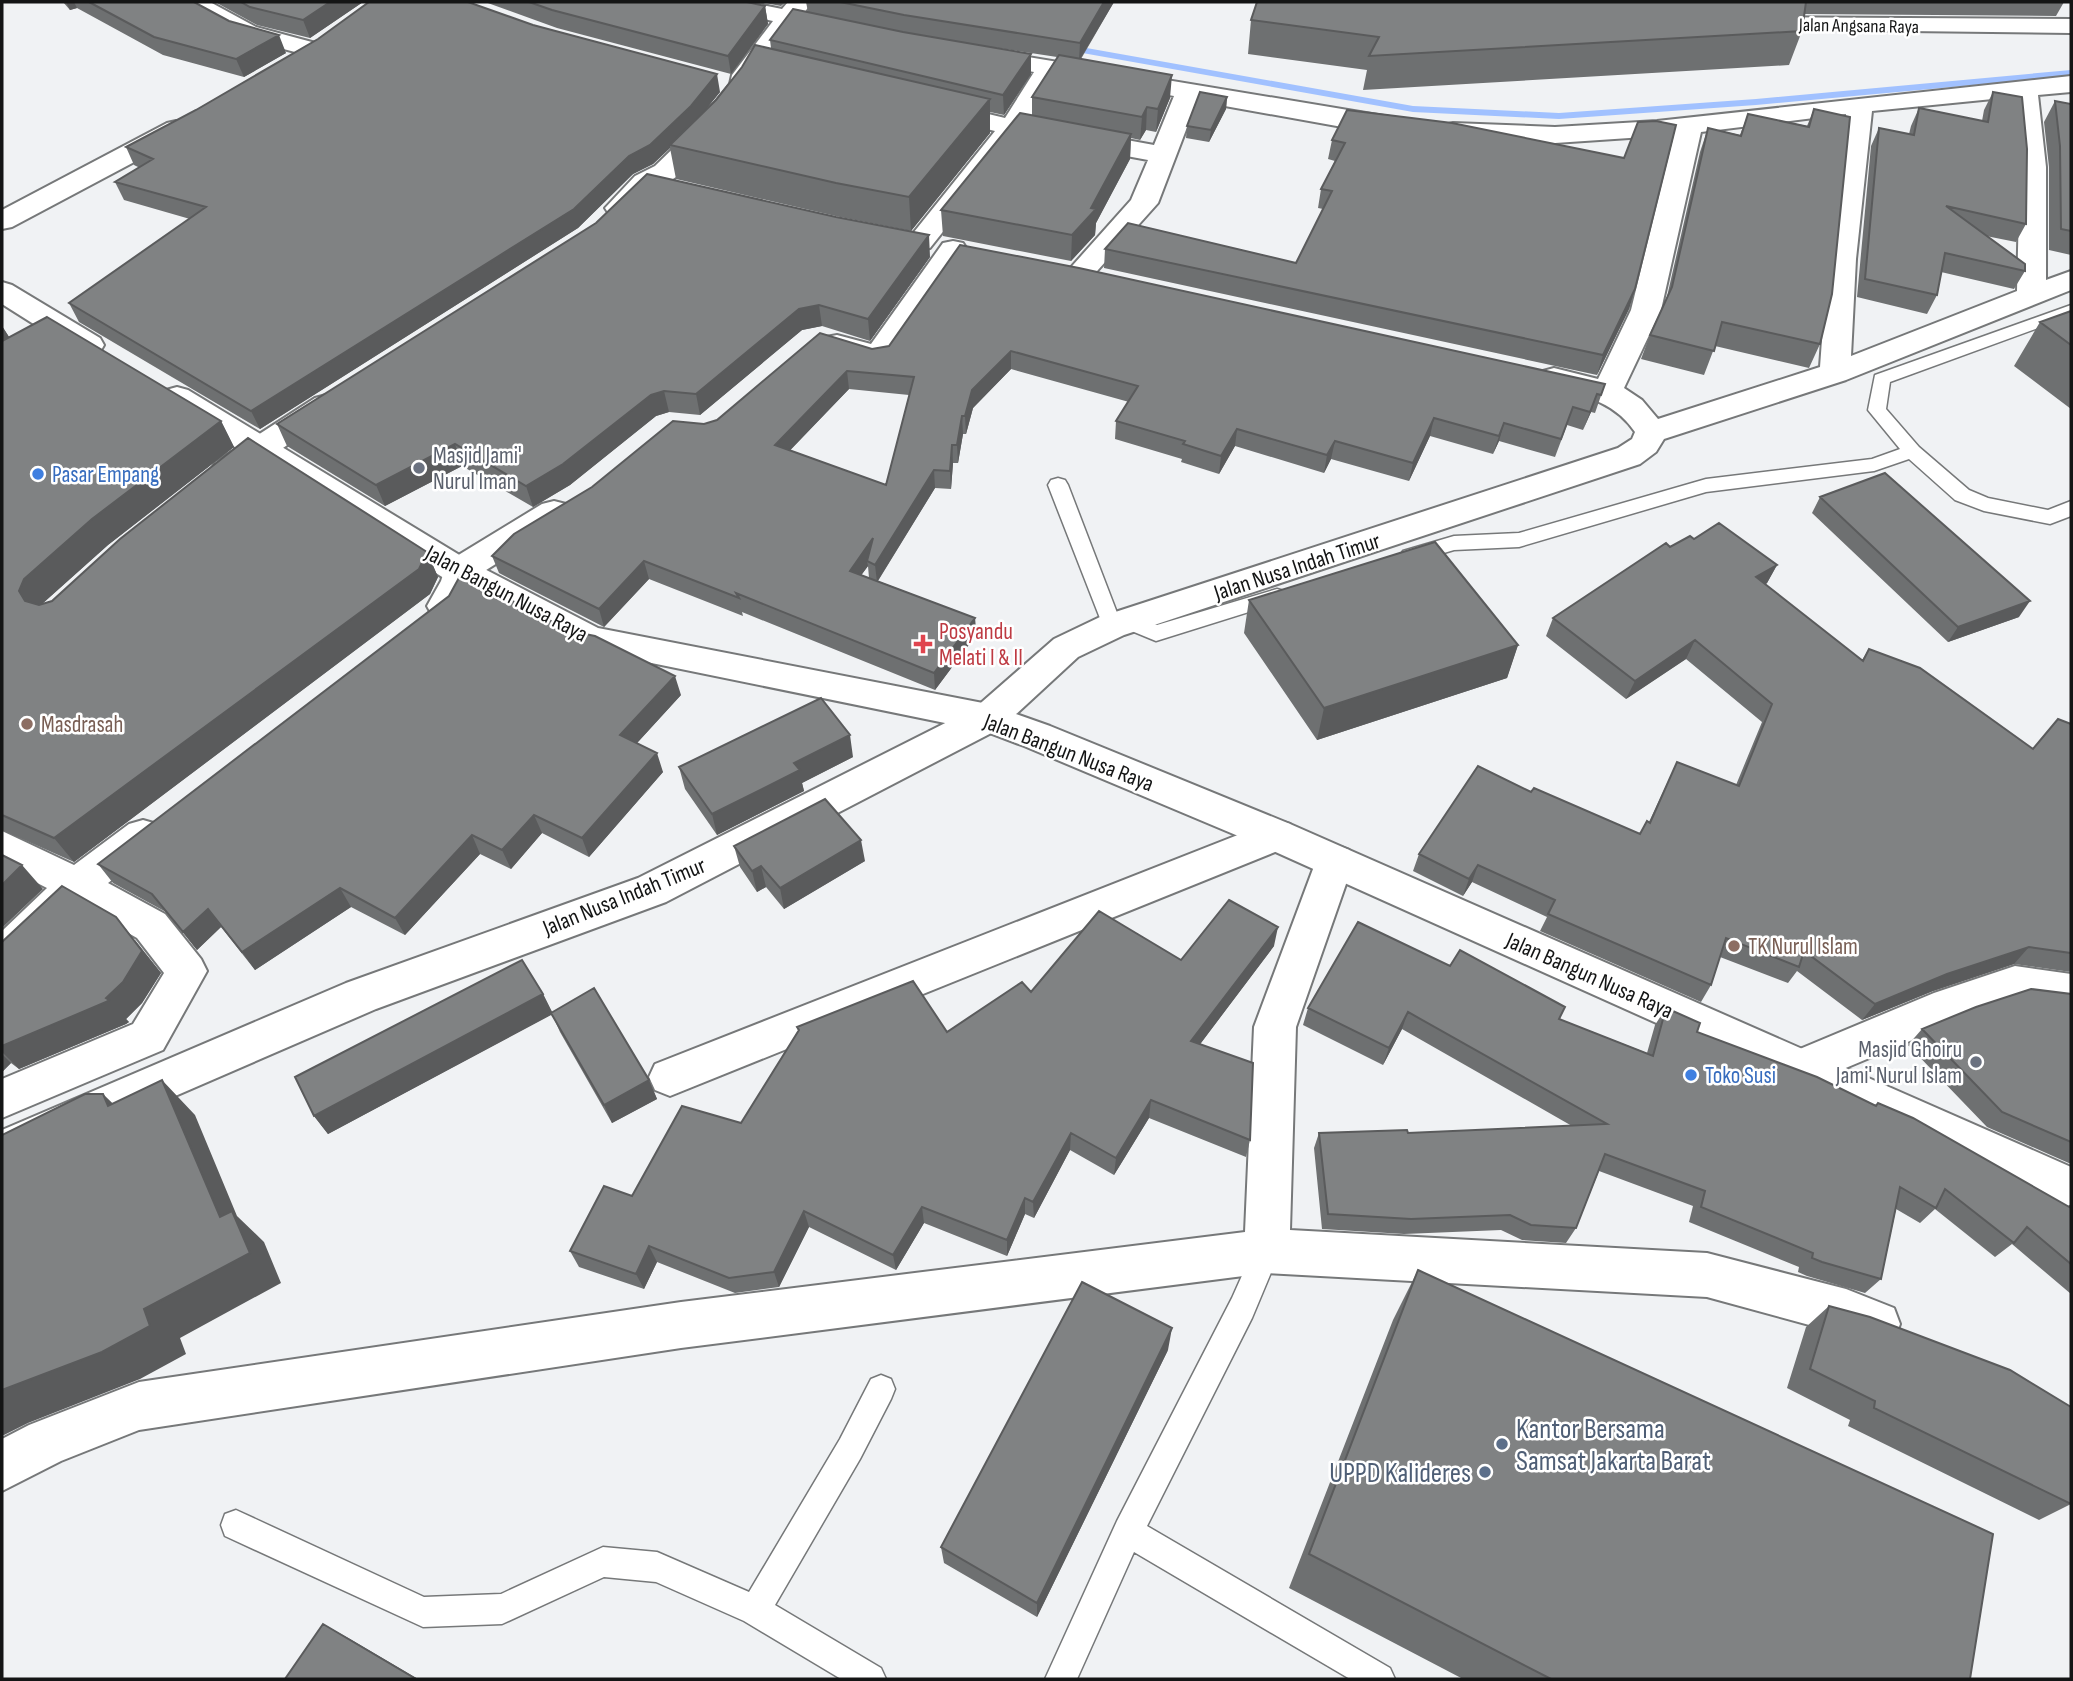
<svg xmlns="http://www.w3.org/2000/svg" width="2073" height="1681" viewBox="0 0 2073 1681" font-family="'Sofia Sans Condensed',sans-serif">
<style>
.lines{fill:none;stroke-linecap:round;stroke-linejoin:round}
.stream{fill:#a1c1ff;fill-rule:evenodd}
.service-casing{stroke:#767879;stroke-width:3}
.minor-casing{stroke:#767879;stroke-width:4}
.tertiary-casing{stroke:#767879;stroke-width:4}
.service{fill:#fff;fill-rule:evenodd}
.minor{fill:#fff;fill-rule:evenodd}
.tertiary{fill:#fff;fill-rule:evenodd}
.wall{fill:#6e7071;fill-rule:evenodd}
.shaded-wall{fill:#5a5b5c}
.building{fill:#808283;stroke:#5a5b5c;stroke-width:2;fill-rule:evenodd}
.worship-dot{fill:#6b7280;stroke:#fff;stroke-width:2.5}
.shop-dot{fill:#3f7fe0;stroke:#fff;stroke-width:2.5}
.health-dot{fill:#e0444e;stroke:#fff;stroke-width:2.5}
.education-dot{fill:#8d6e63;stroke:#fff;stroke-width:2.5}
.service-dot{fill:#5c6f8a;stroke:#fff;stroke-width:2.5}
.labels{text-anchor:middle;stroke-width:5;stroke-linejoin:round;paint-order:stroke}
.far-street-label{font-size:19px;fill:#141515;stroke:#fff}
.worship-label{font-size:23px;fill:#5b616d;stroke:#fff;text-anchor:start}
.shop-label{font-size:23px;fill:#366cbe;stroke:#fff;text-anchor:start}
.street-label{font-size:23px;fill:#141515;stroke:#fff}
.health-label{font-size:23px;fill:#be3a42;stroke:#fff;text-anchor:start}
.education-label{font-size:23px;fill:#785e54;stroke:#fff;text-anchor:start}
.near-service-label{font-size:28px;fill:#4e5e75;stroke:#fff;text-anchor:start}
</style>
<rect width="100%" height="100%" fill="#f0f2f4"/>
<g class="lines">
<!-- stream -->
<path class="stream" d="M1064,44L1413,106L1559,113L1756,99L2071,70V76L1756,105L1559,119L1413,112L1060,49V45Z"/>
<defs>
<path id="service" d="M2071,305V316L1890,382L1886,409L1919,447L1969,490L1988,498L2048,510L2071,501V516L2050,524L1984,511L1955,500L1909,459L1874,471L1706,492L1519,547L1454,550L1410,563L1403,561L1400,556L1403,551L1454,536L1519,533L1706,479L1872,459L1900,449L1868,410L1875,375Z
M1058,478L1065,480L1068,485L1119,618L1128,614L1157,625L1277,589L1284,591L1287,596L1284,601L1156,641L1122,627L1119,631L1112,634L1105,631L1048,485L1051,480Z
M1267,1238L1277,1242L1280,1251L1252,1318L1147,1526L1390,1668L1395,1679H1350L1134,1552L1077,1679H1045L1117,1521L1232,1298L1257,1242Z
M881,1375L891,1379L895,1389L891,1399L860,1459L775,1605L881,1668L886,1679H841L744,1621L656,1582L604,1577L502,1624L423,1627L225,1536L221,1525L225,1514L236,1510L424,1597L501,1594L603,1547L657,1552L749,1592L840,1439L871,1379Z"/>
<path id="minor" d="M181,2H210L256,27L323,45L326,50L323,55L314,57L238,37L184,7Z
M702,2H748L782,9L788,2H812L804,13L848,23L851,28L848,33L839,35L794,26C757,77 726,136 676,177C669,182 659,184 652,190C638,203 631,219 609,214L605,208L635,176L655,166L696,126L730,84L732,75L773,21L705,7Z
M1751,17L2071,19V33L1742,29L1739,24L1742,19Z
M980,49L1402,119L1406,125L1402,131L1393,133L1359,130L1197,101L1158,203L1089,280L1079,283L1069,280L1065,274L1131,200L1148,160L1019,136L930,248L920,250L910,248L906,242L995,131L929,115L925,110L929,105L938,102L1005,118L1034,72L971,61L968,56L971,51ZM1057,76L1174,96L1154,145L1028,122Z
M2071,76V92L2038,95L2046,167V280L2071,271V290L1846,380L1664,439L1656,452L1640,464L1124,635L1078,657L1001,728L666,902L376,1009L2,1171V1130L346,983L638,878L975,708L1054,639L1100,617L1618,448L1632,439L1635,432C1613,399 1579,395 1543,385L1539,378L1543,371L1554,368L1598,379L1631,310L1674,135L1555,143L1504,142L1444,137L1440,131L1444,125L1453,123L1555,127L1657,121ZM2013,97L2020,167L2017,291L1851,356L1856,259L1872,111ZM1846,114L1828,259L1820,367L1658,419L1642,400L1624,388L1661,310L1701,132Z
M176,121L185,123L189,129L185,135L12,227L2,229V210L167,123Z
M953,241L963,243L967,249L890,361L875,365L826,351L822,344L826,337L837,335L871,344L943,243Z
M326,395L337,398L342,405L337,412L238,478L227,481L216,478L211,470L216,462L315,398Z
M554,501L566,504L570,512L566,520L475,577L456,615L444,618L432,615L427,606L441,581L447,562L542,504Z
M143,820L157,824L162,835L157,846L108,883L165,914L201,959L207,971L163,1050L2,1118V1079L133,1024L164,973L137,938L81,906L16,968L2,973V931L47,888L2,865V831L74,865L129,824Z
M1276,820L1290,824L1295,835L1290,846L670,1096L655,1090L649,1077L655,1064Z
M1335,845L1349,850L1354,861L1296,1027L1290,1230L1707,1253L1846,1289L1894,1308L1900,1324L1894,1340L1877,1347L1846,1335L1707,1297L1267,1273L681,1348L139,1430L61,1461L2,1491V1439L29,1425L139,1382L681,1302L1245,1232L1254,1027L1316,861L1321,850Z
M2015,966L2071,974V1011L2015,1002L1960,1020L1798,1088L1783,1082L1777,1069L1783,1056L1934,993Z"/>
<path id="tertiary" d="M2,282L12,285L100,338L104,345L100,352L89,354L78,352L2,304Z
M177,387L188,390L471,562L598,628L988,704L1050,726L1290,824L2071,1167V1209L1262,846L1024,746L984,731L578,648L447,580L166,404L162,397L166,390Z"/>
</defs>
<!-- service casing -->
<use href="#service" class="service-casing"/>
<!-- minor casing -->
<use href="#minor" class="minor-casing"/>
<!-- tertiary casing -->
<use href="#tertiary" class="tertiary-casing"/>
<!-- service -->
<use href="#service" class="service"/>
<!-- minor -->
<use href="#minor" class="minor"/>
<!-- tertiary -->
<use href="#tertiary" class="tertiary"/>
</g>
<!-- wall -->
<path class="wall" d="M63,2H194L286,53L244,77L163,55L77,8L70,10Z
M215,2H363L310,38L257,25Z
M485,2H747L765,6L768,24L731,74L557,28Z
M759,2H786L781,6Z
M806,2H1114L1081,59L1170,98L1156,132L1146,130L1140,140L1131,138L1130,159L1096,223L1095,235L1071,261L943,236L941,210L1032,116V97L1057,57L985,46L1031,74L1004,115L990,112V133L911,231L840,217L676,179L670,148L653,164L633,174L578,228L260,429L79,322L69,303L190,219L124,200L115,182L140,168L134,165L126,147L196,110L318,39L533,25L720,92L707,108L771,48L770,40L808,12Z
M1255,2H2064L2056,16L1804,14L1802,31L1789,65L1363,90L1367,70L1248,54L1251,20L1257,2Z
M1993,92L2026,224L2016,242L1986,236L2025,271L2014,289L1941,272L1937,295L1927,314L1857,297L1871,146L1879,128L1909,134L1911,126L1919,108L1982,121L1984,110Z
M1227,97L1226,109L1209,142L1186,138L1187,126Z
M2055,101L2071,104V255L2049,250V167L2044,122Z
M1814,109L1820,344L1809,368L1715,346L1704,375L1641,359L1650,335L1666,301L1700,152L1708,128L1740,135L1748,114L1807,126Z
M1347,110L1635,289L1629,309L1597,375L1104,268L1105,249L1296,263L1323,209L1318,208L1321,189L1335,161L1328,159L1332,140Z
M960,245L1605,384L1595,413L1591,412L1583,430L1567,425L1555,457L1499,441L1493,454L1430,436L1409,481L1331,459L1324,473L1235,446L1219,474L1181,462L1182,459L1115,439L1116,421L1129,402L1011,369L973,408L966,434H963L958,463H953L951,489L935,488L878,581L975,618L976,635L935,690L742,612L743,616L649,579L604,627L499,573L492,556L704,424L717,420L872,349L889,346ZM849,389L909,395L886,485L790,450ZM868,566L869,578L861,575Z
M930,257L870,341L822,326L802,330L700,415L669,412L656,416L570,485L533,507L462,466L385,506L287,446L277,424Z
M2071,311V409L2014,366L2040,322Z
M2,326L9,337L221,421L234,447L108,545L42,604L427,552L438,577L430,594L74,862L2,830Z
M1820,497L2019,617L1948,642L1812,513Z
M1694,539L1777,565L1767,583L1765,585L1862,660L1869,649L2033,749L2071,724V972L2014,964L1933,991L1862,1020L1797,971L1788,983L1720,957L1711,985L1701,1002L1540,931L1547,917L1472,882L1463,896L1413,871L1419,854L1531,792L1640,834L1649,822L1677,762L1736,785L1762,722L1686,659L1626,699L1546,636L1553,618L1670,547Z
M1249,600L1518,645L1507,678L1317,740L1244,633Z
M681,695L637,743L663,772L589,857L542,833L511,869L480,854L405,935L351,907L255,970L221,927L197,950L166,912L113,883L98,864Z
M853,757L802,783L804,791L717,835L685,789L679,767Z
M734,846L865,861L784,909L766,887L757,892L740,867Z
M135,940L161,973L142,1003L126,1019L129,1022L126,1024L19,1069L11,1063L2,1072V942Z
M1274,946L1200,1044L1250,1140L1246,1157L1149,1118L1114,1175L1070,1150L1034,1218L1025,1214L1007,1256L924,1223L896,1270L809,1227L779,1287L735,1293L657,1262L644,1289L579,1267L570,1251L632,1196L741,1123L798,1031L797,1027L947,1032L1031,992L1181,960Z
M1450,966L1565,1007L1559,1019L1647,1053L1655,1025L1666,1008L1697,1032L1875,1105L1878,1103L2068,1206L2071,1204V1294L2012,1244L1995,1257L1935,1209L1920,1223L1896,1209L1881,1279L1865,1293L1807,1276L1798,1272L1799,1267L1689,1222L1693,1206L1599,1171L1576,1228L1566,1243L1522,1240L1501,1230L1404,1234L1322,1229L1314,1148L1319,1133H1408L1572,1126L1402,1029L1383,1065L1303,1025L1308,1008Z
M543,994L552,1012L649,1080L657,1099L612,1123L560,1032L552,1014L328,1134L314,1116Z
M2071,994V1164L1987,1127L1908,1045L1922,1029Z
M1418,1270L1970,1679H1463L1289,1588L1393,1320Z
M1829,1306L2071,1407V1504L2039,1520L1848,1426L1850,1420L1787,1388L1806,1327Z
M1168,1350L1037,1617L944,1563L941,1547Z"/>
<!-- shaded-wall -->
<path class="shaded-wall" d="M66,2H74L77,8L70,10Z
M330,2H363L310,38L303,20Z
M1104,2H1114L1079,61L1080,43Z
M765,6L768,24L731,74L728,56Z
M279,35L286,53L244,77L236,59Z
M1031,54V74L1004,115L1003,95Z
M717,74L720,92L694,124L670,145V148L653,164L633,174L578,228L260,429L251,411Z
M1172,75L1170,98L1156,132L1158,109Z
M1227,97L1226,109L1209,142L1211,130Z
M990,99V133L911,231L909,197Z
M1147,107L1146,130L1140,140L1142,117Z
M1131,134L1130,159L1096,223L1095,235L1071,261L1072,235L1091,208Z
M929,235L930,257L870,341L868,319Z
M1635,289L1629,309L1597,375L1603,355Z
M819,305L822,326L802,330L700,415L696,394L799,309Z
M2,326L11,340L2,346Z
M1011,351V369L973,408L966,434L965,416L972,390Z
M847,371L849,389L778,463L775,445Z
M664,391L669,412L656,416L570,485L533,507L526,486L651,395Z
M1597,394L1591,412L1583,430Z
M962,416L963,434L958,463L957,445Z
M1434,418L1430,436L1409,481L1413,463Z
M221,421L234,447L108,545L42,604L43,626L19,591L24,579L92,519Z
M1504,423L1499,441L1493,454L1499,436Z
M1237,429L1235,446L1219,474L1221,456Z
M1335,441L1331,459L1324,473L1327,455Z
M455,444L462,466L385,506L376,485Z
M952,445L953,463L951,489L950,471Z
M934,470L935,488L877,582L875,565Z
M873,538L867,561L868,566L852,588L850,571Z
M427,552L438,577L430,594L74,862L54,838Z
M644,561L649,579L604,627L599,609Z
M1777,565L1767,583L1746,596L1756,577Z
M2030,601L2019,617L1948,642L1958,627Z
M975,618L976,635L935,690L934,673Z
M1695,640L1686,659L1626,699L1635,681Z
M1518,645L1507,678L1317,740L1324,708Z
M675,676L681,695L627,754L620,735Z
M850,735L853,757L802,783L804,791L717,835L712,814L794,763Z
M657,753L663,772L589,857L582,838Z
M534,815L542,833L511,869L502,850Z
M472,835L480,854L405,935L395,918Z
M861,840L865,861L784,909L780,888Z
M22,865L43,889L2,928V885Z
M1478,865L1472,882L1463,896L1469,879Z
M761,866L766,887L757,892L752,871Z
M340,888L351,907L255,970L242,952Z
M208,909L221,927L197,950L183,932Z
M116,917L161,973L142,1003L126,1019L129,1022L126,1024L19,1069L2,1052V1046Z
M1278,927L1274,946L1189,1059L1191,1041Z
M2029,947L2014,964L1933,991L1862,1020L1875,1004L1947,974Z
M543,994L553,1014L328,1134L314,1116Z
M1408,1012L1402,1029L1383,1065L1389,1048Z
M2,1054L11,1063L2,1072Z
M162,1080L195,1115L237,1216L264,1242L281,1283L180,1338L186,1354L140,1379L28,1423L2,1436V1390L144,1309L220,1217Z
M649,1080L657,1099L612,1123L604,1105Z
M103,1094L138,1128L108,1106Z
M1151,1100L1149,1118L1114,1175L1116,1158Z
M1071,1133L1070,1150L1034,1218L1033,1202Z
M1025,1198V1214L1007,1256V1240Z
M922,1207L924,1223L896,1270L893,1255Z
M804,1211L809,1227L779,1287L774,1272Z
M649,1246L657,1262L644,1289L636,1274Z
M1172,1328L1168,1350L1037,1617V1603Z
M323,1624L350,1639L418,1679H416Z"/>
<!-- building -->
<path class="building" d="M89,2H194L229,21L279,35L236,59L154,37Z
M241,2H330L303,20L250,7Z
M369,2H468L533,25L717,74L691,106L650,145L629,156L574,209L251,411L69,303L206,207L115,182L153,159L126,147L196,110L318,39Z
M529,2H747L765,6L728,56L552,10Z
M840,2H1104L1080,43L904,15Z
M1257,2H1806L1802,31L1369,56L1379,37L1251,20Z
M793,9L903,32L1031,54L1003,95L770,40Z
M755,45L990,99L909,197L836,183L670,145L716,100L742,67Z
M1059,55L1172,75L1158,109L1147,107L1142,117L1032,97Z
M1200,92L1227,97L1211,130L1187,126Z
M1993,92L2022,97L2027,149L2026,224L1946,206L2025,264V271L1945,253L1937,295L1865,279L1879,128L1914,135L1919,108L1988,122Z
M2055,101L2071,104V231L2061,229L2060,146Z
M1814,109L1850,117L1832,294L1820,344L1722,322L1714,351L1650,335L1672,287L1708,128L1741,136L1748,114L1809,127Z
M1347,110L1452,123L1624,158L1638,122L1656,121L1676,125L1635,289L1603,355L1105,249L1128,223L1296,263L1332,191L1321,189L1345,143L1332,140Z
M1020,113L1131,134L1091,208L1096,209L1072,235L941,210Z
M647,174L836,217L929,235L868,319L819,305L799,309L696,394L664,391L651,395L563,464L526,486L455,444L376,485L277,424L596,223Z
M960,245L1079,268L1605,384L1601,395L1597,394L1590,412L1573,407L1561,439L1504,423L1499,436L1434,418L1413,463L1335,441L1327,455L1237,429L1221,456L1183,444L1185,441L1116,421L1138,386L1011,351L972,390L965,416H962L957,445H952L950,471L934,470L875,565L867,561L873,538L850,571L975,618L934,673L736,593L739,598L644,561L599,609L492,556L514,534L592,487L673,421L704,424L717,420L820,333L872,349L889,346ZM847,371L914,377L886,485L775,445Z
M2071,311V345L2040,322Z
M47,317L221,421L92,519L24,579L19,591L25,601L39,605L52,601L120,539L248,438L427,552L419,569L54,838L2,815V341Z
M1885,473L2030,601L1958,627L1820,497Z
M1719,523L1777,565L1756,577L1863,661L1869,649L1920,668L2033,749L2058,719L2071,724V953L2029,947L1947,974L1875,1004L1804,951L1799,967L1726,938L1711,985L1548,914L1555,900L1478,865L1469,879L1419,854L1478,766L1531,792L1534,788L1640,834L1647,821L1650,823L1677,762L1739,786L1772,704L1695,640L1635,681L1553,618L1666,543L1670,547L1690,536L1694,539Z
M1435,542L1518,645L1324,708L1249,600Z
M461,574L570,631L595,636L675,676L620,735L657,753L582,838L534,815L502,850L472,835L395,918L340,888L242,952L208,909L183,932L152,894L98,864L449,596Z
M821,698L850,735L794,763L800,770L712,814L679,767Z
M825,799L861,840L780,888L761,866L752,871L734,846Z
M2,855L22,865L2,885Z
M62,886L116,917L142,951L123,982L106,998L109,1000L106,1002L2,1046V942Z
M1229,900L1278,927L1191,1041L1253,1063L1250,1140L1151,1100L1116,1158L1071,1133L1033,1202L1025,1198L1007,1240L922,1207L893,1255L804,1211L774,1272L729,1278L649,1246L636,1274L570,1251L604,1186L632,1196L682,1106L741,1123L799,1030L797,1027L913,981L947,1032L1022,982L1031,992L1099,911L1181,960Z
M1358,922L1450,966L1460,950L1565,1007L1559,1019L1653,1056L1666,1008L1700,1023L1697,1032L1817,1077L1876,1106L1878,1103L1913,1118L2071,1208V1264L2027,1227L2014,1243L1945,1189L1936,1208L1900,1187L1881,1279L1822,1262L1812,1258L1813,1253L1701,1207L1705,1191L1605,1154L1576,1228L1531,1225L1510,1215L1411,1219L1328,1214L1319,1133L1407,1130L1408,1133L1607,1124L1408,1012L1389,1048L1308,1008Z
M522,960L543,994L314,1116L295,1077Z
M594,988L649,1080L604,1105L551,1013Z
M2031,989L2071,994V1142L2002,1112L1922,1029L1976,1007Z
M162,1080L220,1217L232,1211L250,1253L144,1309L150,1326L102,1352L2,1390V1135L85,1094H103L108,1106Z
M1418,1270L1993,1534L1970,1679H1551L1309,1554Z
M1082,1282L1172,1328L1037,1603L941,1547Z
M1829,1306L1870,1317L2010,1370L2071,1407V1504L1874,1408L1875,1401L1810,1369Z
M323,1624L416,1679H285Z"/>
<!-- markers -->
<g class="worship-dot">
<circle cx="419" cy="468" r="7"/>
<circle cx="1976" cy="1062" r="7"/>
</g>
<g class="shop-dot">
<circle cx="38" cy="474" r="7"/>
<circle cx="1691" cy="1075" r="7"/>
</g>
<path class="health-dot" d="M919.5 633.5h7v7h7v7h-7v7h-7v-7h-7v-7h7z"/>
<g class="education-dot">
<circle cx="27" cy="724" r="7"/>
<circle cx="1734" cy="946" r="7"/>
</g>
<g class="service-dot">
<circle cx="1502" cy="1444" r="7"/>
<circle cx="1485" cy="1472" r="7"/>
</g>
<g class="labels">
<!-- far-street labels -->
<g class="far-street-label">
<text transform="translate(1859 25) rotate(1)" y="7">Jalan Angsana Raya</text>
</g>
<!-- worship labels -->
<g class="worship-label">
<text x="433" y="463">Masjid Jami'<tspan x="433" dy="26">Nurul Iman</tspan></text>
<text x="1962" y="1057" text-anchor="end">Masjid Ghoiru<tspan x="1962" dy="26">Jami' Nurul Islam</tspan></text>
</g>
<!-- shop labels -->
<g class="shop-label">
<text x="52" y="482">Pasar Empang</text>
<text x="1705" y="1083">Toko Susi</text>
</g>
<!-- street labels -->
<g class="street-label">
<text transform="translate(1297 566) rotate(-18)" y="8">Jalan Nusa Indah Timur</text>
<text transform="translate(507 593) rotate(28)" y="8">Jalan Bangun Nusa Raya</text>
<text transform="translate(1069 752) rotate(21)" y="8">Jalan Bangun Nusa Raya</text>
<text transform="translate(624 896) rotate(-22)" y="8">Jalan Nusa Indah Timur</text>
<text transform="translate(1590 975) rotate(24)" y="8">Jalan Bangun Nusa Raya</text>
</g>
<!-- health labels -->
<g class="health-label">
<text x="939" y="639">Posyandu<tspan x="939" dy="26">Melati I &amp; II</tspan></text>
</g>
<!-- education labels -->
<g class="education-label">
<text x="41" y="732">Masdrasah</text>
<text x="1748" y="954">TK Nurul Islam</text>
</g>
<!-- near-service labels -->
<g class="near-service-label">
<text x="1516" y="1438">Kantor Bersama<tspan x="1516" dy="32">Samsat Jakarta Barat</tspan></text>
<text x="1471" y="1482" text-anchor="end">UPPD Kalideres</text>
</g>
</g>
<!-- border -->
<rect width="2073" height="1681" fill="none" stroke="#141515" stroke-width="7"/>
</svg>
